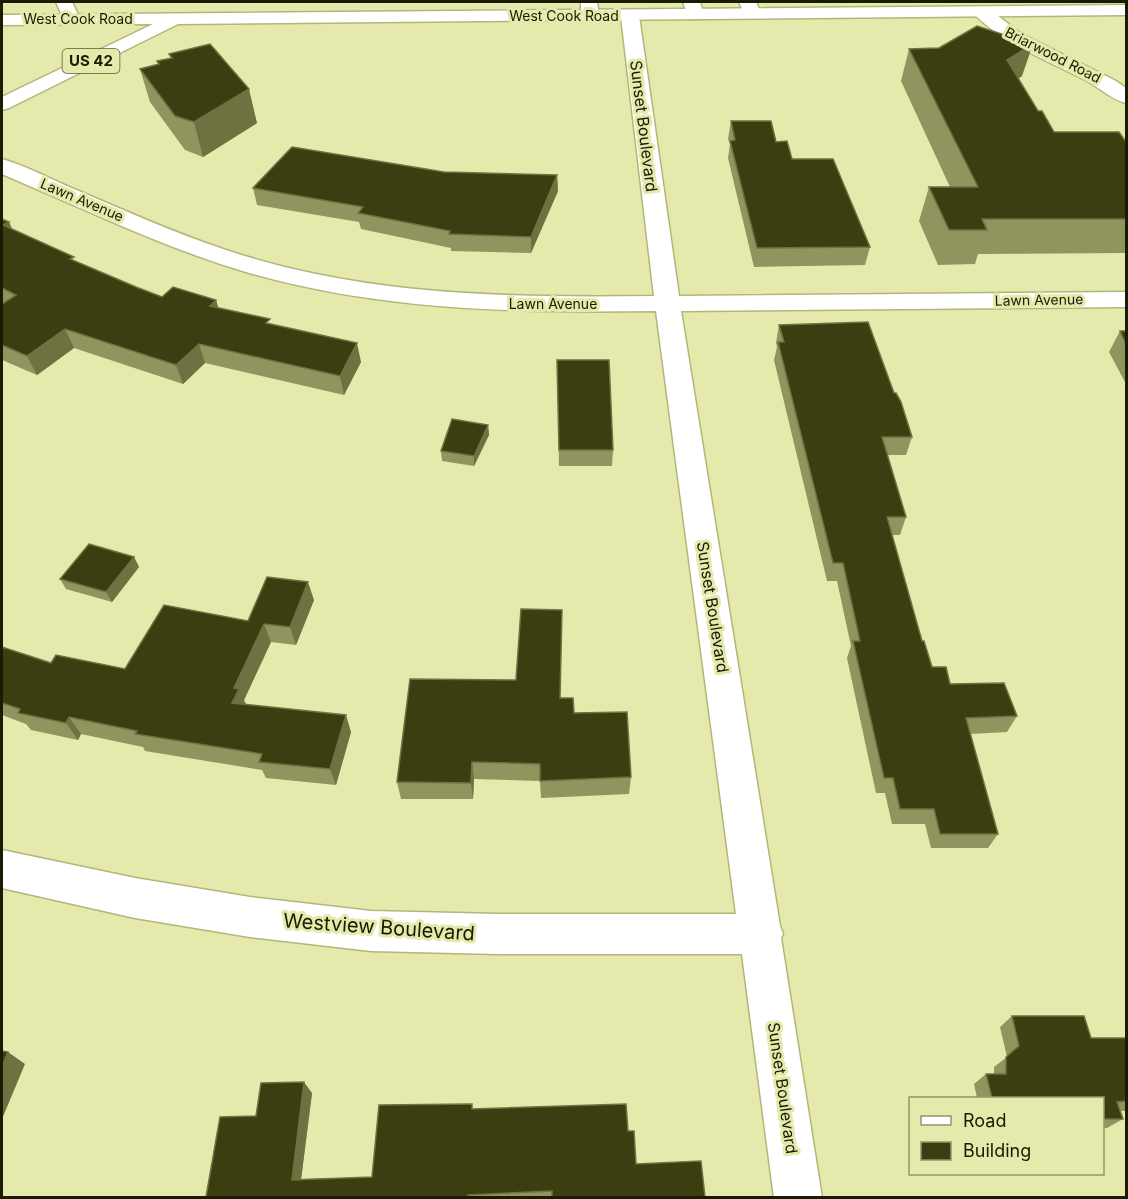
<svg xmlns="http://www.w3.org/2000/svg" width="1128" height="1199" viewBox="0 0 1128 1199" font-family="Inter,sans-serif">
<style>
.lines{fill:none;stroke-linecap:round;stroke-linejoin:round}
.minor-casing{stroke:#b3b67a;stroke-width:3}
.major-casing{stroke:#b3b67a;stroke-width:3}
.minor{fill:#fff;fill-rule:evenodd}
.major{fill:#fff;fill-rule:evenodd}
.wall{fill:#90945e}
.shaded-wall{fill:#6f7140}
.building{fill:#3c3e11;stroke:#6f7140;stroke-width:1.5}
.labels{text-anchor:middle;stroke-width:6;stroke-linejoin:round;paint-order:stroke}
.far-street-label{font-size:14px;fill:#1a1b03;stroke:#e5e9ac}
.shield{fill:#e5e9ac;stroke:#575936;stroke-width:1.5}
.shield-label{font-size:15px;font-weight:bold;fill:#1a1b03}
.street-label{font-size:16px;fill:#1a1b03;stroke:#e5e9ac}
.near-street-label{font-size:20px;fill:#1a1b03;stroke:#e5e9ac}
</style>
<rect width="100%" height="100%" fill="#e5e9ac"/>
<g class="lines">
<defs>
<path id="minor" d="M56,2H72L80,19L77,23H65Z
M581,2H597L599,16L596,20H584L581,16Z
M683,2H700L704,15L701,19H689Z
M739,2H756L761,14L758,18H746Z
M982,7L988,8L1020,33L1116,81L1126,88V103C1112,100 1099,87 1085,80C1047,60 1008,46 976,16L973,12L976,8Z
M630,11L636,12L639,16L679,296L1126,292V307L681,311L780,926L783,934L781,938L822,1198H774L742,954H498L371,951L250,937L135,918L2,888V850L135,878L250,897L371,911L498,914H736L656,311C518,313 380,311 246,272C162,247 82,208 2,174V159C27,166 50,179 74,189C124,210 174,233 226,250C364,296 510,298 654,296L621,16L624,12Z"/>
<path id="major" d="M1126,5V15L178,24L9,108L2,110V97L153,24L2,25V15Z"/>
</defs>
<!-- minor casing -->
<use href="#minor" class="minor-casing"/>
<!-- major casing -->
<use href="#major" class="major-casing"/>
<!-- minor -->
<use href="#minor" class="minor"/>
<!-- major -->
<use href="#major" class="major"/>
</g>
<!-- wall -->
<path class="wall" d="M909,49L1022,76L1018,79L1038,111L1054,132L1126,142V253L978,254L975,264L938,265L919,221L929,187H950L901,81Z
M169,54L257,123L203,157L185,150L150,102L140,69L158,65L157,61L171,58Z
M731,121L776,142L870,247L865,265L754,267L728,158L730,144L728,139Z
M444,172L557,175L558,191L531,253L451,251V248L361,229L359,222L257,205L253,188Z
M2,219L9,222L12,229L76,262L136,287L162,297L216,300L218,308L271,324L361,362L344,395L205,363L183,384L74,348L37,375L2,360V304L3,303L2,302Z
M779,325L894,393L912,437L906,455H887L906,517L900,535H892L922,641L932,667L950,684L1017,716L1007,732L970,734L998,834L988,848H931L925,824H892L885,793H876L847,658L851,646L837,581H827L774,360L777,347L776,343Z
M1120,331H1126V384L1109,352Z
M557,360L613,450L612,466H559Z
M488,425L489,435L474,466L442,461L441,451Z
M134,557L139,567L112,602L66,589L60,579Z
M314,600L296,645L271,642L244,700L246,704L351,732L336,785L266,778L262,770L145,751L143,747L81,734L78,740L31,730L26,724L2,715V647L51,663L125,669L248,621Z
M561,698L631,777L629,794L541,798L540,781L474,779L473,799H401L397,782Z
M1012,1016L1091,1038H1126V1111H1120L1123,1119L1107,1128H1102V1098H977L974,1084L986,1074H994V1067L1007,1057L1000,1027Z
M312,1093L301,1179L372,1177L473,1109L628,1131L636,1164L705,1197H206L256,1116Z"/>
<!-- shaded-wall -->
<path class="shaded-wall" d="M1033,44L1022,76L996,93L1007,60Z
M249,89L257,123L203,157L194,122Z
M557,175L558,191L531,253V237Z
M9,222L17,241L3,225Z
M216,300L222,320L210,306Z
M65,329L74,348L37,375L27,356Z
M357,343L361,362L344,395L340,376Z
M199,344L205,363L183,384L176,365Z
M488,425L489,435L474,466V456Z
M134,557L139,567L112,602L106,592Z
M308,582L314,600L296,645L290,627Z
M264,624L271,642L244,700L246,706L232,703L234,688Z
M346,715L351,732L336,785L330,769Z
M69,717L81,734L78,740L66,723Z
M472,762L474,779L473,799L471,783Z
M8,1052L25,1064L2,1119V1066Z
M304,1082L312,1093L300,1188L292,1180Z"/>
<!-- building -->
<path class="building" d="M977,26L1033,44L1007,60L1038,111H1042L1054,132H1119L1126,142V219H982L987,230H949L929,187H978L909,49L939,48Z
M210,44L249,89L194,122L175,116L140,69L159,64L157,61L172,58L169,54Z
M731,121H771L776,142L787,141L792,159H833L870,247L757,248L730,141L735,140Z
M292,147L444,172L557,175L531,237L449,234L450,231L358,213L363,207L253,188Z
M2,219L9,222L3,225L74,257L70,259L136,287L162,297L173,287L216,300L210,306L270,319L266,323L357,343L340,376L199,344L176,365L65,329L27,356L2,345V304L16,295L2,288Z
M868,322L894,393H896L901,402L912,437H882L906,517H887L922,641H924L932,667H946L950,684L1004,683L1017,716L966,718L998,834H940L934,809H900L893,778H884L853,641H860L843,563H833L778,342H784L779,325Z
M1120,331H1126V344Z
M557,360H609L613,450H559Z
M452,419L488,425L474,456L441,451Z
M89,544L134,557L106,592L60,579Z
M267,577L308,582L290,627L264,624L234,688L239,689L232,703L346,715L330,769L259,762L262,754L135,734L137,731L69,717L66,723L18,713L20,709L2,703V647L51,663L56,655L125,669L164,605L248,621Z
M521,609L562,610L560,698H573L574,713L627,712L631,777L540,781V764L472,762L471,783L397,782L410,679L516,680Z
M1012,1016H1084L1091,1038H1126V1101L1117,1102L1123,1119H1102V1098H992L986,1074H1006V1057L1019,1046Z
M2,1051L8,1052L2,1066Z
M304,1082L292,1180L372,1177L379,1105L472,1104V1109L626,1104L628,1131H634L636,1164L701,1161L705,1197H552V1191L468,1195V1197H206L220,1117L256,1116L261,1083Z"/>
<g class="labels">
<!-- far-street labels -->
<g class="far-street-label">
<text x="564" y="21">West Cook Road</text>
<text x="78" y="24">West Cook Road</text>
<text transform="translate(1053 55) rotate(27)" y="5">Briarwood Road</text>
<text transform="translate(82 200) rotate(23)" y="5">Lawn Avenue</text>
<text transform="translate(1039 300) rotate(-1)" y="5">Lawn Avenue</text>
<text x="553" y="309">Lawn Avenue</text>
</g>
<!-- shield labels -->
<rect class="shield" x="62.5" y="49" width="57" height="24" rx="4.5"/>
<g class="shield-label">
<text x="91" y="66">US 42</text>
</g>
<!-- street labels -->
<g class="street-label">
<text transform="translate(644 126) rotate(83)" y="6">Sunset Boulevard</text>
<text transform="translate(713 607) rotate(81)" y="6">Sunset Boulevard</text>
<text transform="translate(783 1088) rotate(82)" y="6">Sunset Boulevard</text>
</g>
<!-- near-street labels -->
<g class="near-street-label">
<text transform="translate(379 927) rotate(4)" y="7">Westview Boulevard</text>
</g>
</g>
<!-- border -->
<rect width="1128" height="1199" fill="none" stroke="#1a1b03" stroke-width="6"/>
<!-- legend -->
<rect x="909" y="1097" width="195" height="78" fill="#e5e9ac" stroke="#949768" stroke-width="1.5"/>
<rect x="921" y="1116" width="30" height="9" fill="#ffffff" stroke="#949768" stroke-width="1.5"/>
<text x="963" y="1127" font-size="18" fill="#1a1b03">Road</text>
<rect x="921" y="1142" width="30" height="18" fill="#3c3e11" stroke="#949768" stroke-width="1.5"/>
<text x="963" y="1157" font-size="18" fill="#1a1b03">Building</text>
</svg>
